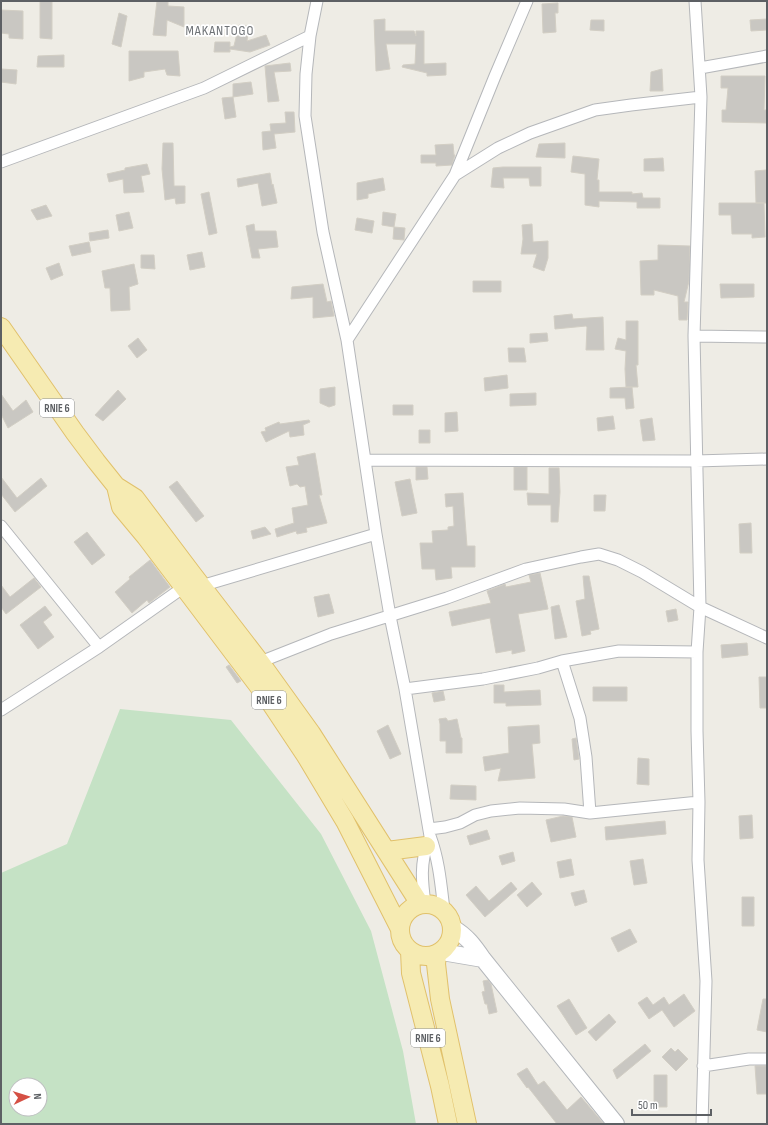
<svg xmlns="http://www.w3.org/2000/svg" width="768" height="1125" viewBox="0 0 768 1125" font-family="'Sofia Sans Condensed',sans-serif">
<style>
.green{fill:#c5e2c5;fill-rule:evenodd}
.building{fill:#c9c7c2;stroke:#d2cec4}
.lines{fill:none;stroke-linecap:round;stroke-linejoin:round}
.street-casing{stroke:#b5b7ba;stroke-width:13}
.secondary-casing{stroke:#b4b7bb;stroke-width:18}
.primary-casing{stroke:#e1c16b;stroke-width:20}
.street{stroke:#fff;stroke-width:11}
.secondary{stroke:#fff;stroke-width:16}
.primary{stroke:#f6ebb2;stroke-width:18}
.labels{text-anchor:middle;stroke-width:3.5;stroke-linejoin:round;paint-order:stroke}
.shield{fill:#fff;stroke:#8e9092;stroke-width:1}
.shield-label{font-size:11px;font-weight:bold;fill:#5d6064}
.quarter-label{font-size:14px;letter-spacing:1px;fill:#6e7276;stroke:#fff}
</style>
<rect width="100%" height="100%" fill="#eeece5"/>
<!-- green -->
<path class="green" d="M120,709L231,720L321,834L371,931L403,1051L416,1124H1V873L67,844ZM16,1085H40V1109H16Z"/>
<!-- building -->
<path class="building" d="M40,1H52V39L40,38Z
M157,1H168V6L184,7V27L167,20L166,36L153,35Z
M558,3V13H555L556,32L543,33L542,4Z
M1,10L23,11V39L9,38V34L1,33Z
M119,13L127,16L121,47L112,44Z
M385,19V31H414L416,36V31H424V64L446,63V75L427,76V73L402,67L403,65L415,64L416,44H386L390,69L376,71L374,20Z
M767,19V30L751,31L750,20Z
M591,20H604V31L590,30Z
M239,25L249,26L247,41L266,35L270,45L250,52L230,49V52H214L215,42H230V47L234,46Z
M129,51H178L180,76L167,75L165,69L144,72V77L129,81Z
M64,55V67H37L38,56Z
M290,63L291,71L274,72L279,101L268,102L265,66Z
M1,69L17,70L16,84L1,82Z
M662,69L663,91H650L651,72Z
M721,76H765L764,110H767L766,123L722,122V110H726L728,88H721Z
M251,82L253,94L233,97V84Z
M233,97L236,117L225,119L222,98Z
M285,112H294L295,132L274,134L276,148L263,150L262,132L271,131L270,124L286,123Z
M163,143H173L174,186H185V203L176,204L175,198L165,200L162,169Z
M565,143V158L536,157L539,144Z
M453,144L454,155H455L452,165L436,166V163H421V155H436L435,145Z
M573,156L599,159L597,180H599V192H632V194L642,193L643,198H660V208H637V202L599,201V207L585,205V174L571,172Z
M663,158L664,171H644V159Z
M147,164L150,174L141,176L144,192L124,193L123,179L109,182L107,174L125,170V168Z
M503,167H541V186H530L529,178H503L504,188L491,187L493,168Z
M766,170L767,203H756L755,171Z
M270,173L272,185L273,184L277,203L262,206L258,183L238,187L237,179Z
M383,178L385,190L368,194V198L357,200V183Z
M209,192L217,233L209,235L201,194Z
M719,203H764L765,237L752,238V234H732L731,215H719Z
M46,205L52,216L37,220L31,210Z
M129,212L133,228L119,231L116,215Z
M383,212L396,214L394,227L382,225Z
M357,218L374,221L372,233L355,230Z
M254,224L255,231H276L278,247L258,249L260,258H252L246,226Z
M532,224L533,242L548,241V258L544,271L533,267L537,254H521L523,239L522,225Z
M394,227L405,228L404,240L393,239Z
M108,230L109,238L90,241L89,233Z
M89,242L91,252L72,256L69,246Z
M658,245L690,246L689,281L684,302H688L687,320H679L678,296L654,290V295H641L640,261L658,260Z
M202,252L205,267L190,270L187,255Z
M141,255H154L155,269L141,268Z
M59,263L63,275L51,280L46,268Z
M134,264L138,284L129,287L130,310L111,311L110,288H105L102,271Z
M473,281H501V292H473Z
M323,284L327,302L331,301L334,316L313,318V297L291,299L292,287Z
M720,284H754V297L721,298Z
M572,314L573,319L603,317L604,350H586L587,327L586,326L555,329L554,316Z
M626,321H638V365H636L638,387H626L625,369L626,351L615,349L618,338L626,340Z
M547,333L548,341L530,343V334Z
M138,338L147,350L137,358L128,346Z
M508,348H524L526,362H509Z
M507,375L508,388L485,391L484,378Z
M335,387V405L329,407L320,403V389Z
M632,387L634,408L626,409L625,398H610V388Z
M118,390L126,399L103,421L95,415Z
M536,393V405L510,406V394Z
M1,394L13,411L26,400L33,412L8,428L1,414Z
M393,405H413V415H393Z
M457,412L458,431L445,432V413Z
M613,416L615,429L598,431L597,418Z
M652,418L655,440L643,441L640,420Z
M309,420L310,422L303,425L304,435L290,437L289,431L266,442L261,432L266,431L265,428L279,422L280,424Z
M419,430H430V443H419Z
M315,453L322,495H319L327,523L306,528L307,532L297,534L296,531L277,537L275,529L294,523L292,508L308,505L305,486L300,487L297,484L290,486L286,467L299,465L297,457Z
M416,467H427L428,479L416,480Z
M514,467H527V490H514Z
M549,468H559L560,492L558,522H551V505H528L527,493L549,494Z
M1,477L17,498L41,478L47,486L15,512L1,494Z
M410,479L417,513L402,516L395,482Z
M177,481L204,516L196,522L169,487Z
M463,493L467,546H475V567H451L452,578L436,580L435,569H422L420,543H433L432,531L448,530V527L454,526L453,506L446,507L445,494Z
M594,495H606L605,511H594Z
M751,523L752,553H740L739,524Z
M265,527L271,534L253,539L251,531Z
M87,532L105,555L92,565L74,542Z
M150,560L170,587L149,603L147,600L132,613L115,592L130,579L129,577Z
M540,573L548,609L518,614L525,651L512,654V650L496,653L490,618L452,626L449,612L491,603L487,591L505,584L506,587L531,582L529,575Z
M583,576H589L599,629L590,631L591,634L582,636L576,601L585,599Z
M34,578L41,587L6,614L1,607V585L10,597Z
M329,594L334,613L318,617L314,597Z
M559,605L567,637L555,639L551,607Z
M45,606L52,615L43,622L54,637L38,649L20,625Z
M676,609L678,620L668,622L666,611Z
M747,643L748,655L722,658L721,645Z
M229,665L241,681L237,683L226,667Z
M759,677H767V708H760Z
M494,685H504V692L540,690L541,705L506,706V703H494Z
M593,687H627V701H593Z
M443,691L445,700L434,702L432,693Z
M446,718L448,721L457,719L461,738H462V753H446V741H440V724L439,719Z
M388,725L401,754L390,759L377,731Z
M539,725L540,743L532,744L535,778L498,781L501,768L485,771L483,757L509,753L508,727Z
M576,738L579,759L574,760L572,739Z
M638,758L649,759V785L637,784Z
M451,785L476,786V800L450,799Z
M752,815L753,838L740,839L739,816Z
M563,816L572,817L576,837L551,842L546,820Z
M665,821L666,834L606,840L605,827Z
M487,830L490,839L470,845L467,836Z
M513,852L515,861L502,865L499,856Z
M571,859L574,875L560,878L557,862Z
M643,859L647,883L634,885L630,861Z
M511,882L517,889L485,917L466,895L476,886L489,901Z
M532,882L542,894L527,907L517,895Z
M584,890L587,902L575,906L571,893Z
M742,897H754V926H742Z
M630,929L637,942L618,952L611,938Z
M488,980L491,984L497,1012L489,1014L487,1004H485L482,992L485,991L483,981Z
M684,994L695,1011L674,1027L662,1010L649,1019L638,1003L647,997L653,1005L664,997L669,1005Z
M569,999L587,1028L576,1035L557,1006Z
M763,999H767V1032L757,1030Z
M609,1014L616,1022L596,1041L588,1032Z
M645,1044L651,1051L617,1079L613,1070Z
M671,1048L675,1052L678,1049L688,1059L676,1071L662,1057Z
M755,1066H767V1094H757Z
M527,1068L538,1085L544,1081L567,1110L581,1097L604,1124H557L528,1087L527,1088L517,1074Z
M654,1075H667V1107H654Z"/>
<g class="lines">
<defs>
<path id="street" d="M317,1L310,36L306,74L305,116L323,232L347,340
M695,1L701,97L694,336L700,607L697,652V731L699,802L698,860L706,981L702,1124
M700,68L767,56
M1,162L204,88L310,36
M455,175L498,148L530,133L595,110L631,105L701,97
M694,336L767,337
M365,460L696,461L767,459
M1,526L99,647
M201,586L376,534
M562,661L580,718L586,757L590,813
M260,662L331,634L447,598L526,569L581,557L599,554L618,560L642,572L700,607L767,638
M405,689L483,679L538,668L562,661L619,651L697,652
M1,710L99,647L184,587
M429,829L445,827L460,823L475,815L491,811L520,808L564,809L590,813L699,802
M425,904C422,881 420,864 428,842
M444,910C441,885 439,860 430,836L405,689L390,616L376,534L347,340L455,175L495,76L527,1
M703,1066L749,1059H767"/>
<path id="secondary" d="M453,928C467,936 474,946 483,959L616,1124
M442,952L483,959"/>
<path id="primary" d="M1,327L75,433L96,461L116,486L135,498L193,575L260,662L311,733L420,904
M116,486L121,507L146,537L266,696L306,756L345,821L400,929
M387,851L426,846
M400 930a26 26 0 1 1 52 0a26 26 0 1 1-52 0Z
M410,951L411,973L440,1086L448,1124
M437,955L436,964L440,999L467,1124"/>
</defs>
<!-- street casing -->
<use href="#street" class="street-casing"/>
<!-- secondary casing -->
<use href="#secondary" class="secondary-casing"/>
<!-- primary casing -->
<use href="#primary" class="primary-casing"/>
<!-- street -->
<use href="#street" class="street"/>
<!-- secondary -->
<use href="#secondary" class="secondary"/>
<!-- primary -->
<use href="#primary" class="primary"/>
</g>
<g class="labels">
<!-- shield labels -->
<g class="shield">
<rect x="40" y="399" width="34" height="18" rx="3"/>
<rect x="252" y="691" width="34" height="18" rx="3"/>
<rect x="411" y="1029" width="34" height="18" rx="3"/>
</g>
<g class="shield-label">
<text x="57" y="412">RNIE 6</text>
<text x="269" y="704">RNIE 6</text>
<text x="428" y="1042">RNIE 6</text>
</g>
<!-- quarter labels -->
<g class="quarter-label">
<text x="220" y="35">MAKANTOGO</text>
</g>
</g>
<!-- border -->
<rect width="768" height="1125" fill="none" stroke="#5d6064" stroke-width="4"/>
<!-- north arrow -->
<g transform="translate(28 1097) rotate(86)"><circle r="19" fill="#ffffff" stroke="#bebfc1"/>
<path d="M0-3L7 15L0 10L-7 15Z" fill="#d55044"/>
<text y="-6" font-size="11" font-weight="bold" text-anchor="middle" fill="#5d6064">N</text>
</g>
<!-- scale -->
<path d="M632 1109v6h79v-6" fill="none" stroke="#5d6064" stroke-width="2"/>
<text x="638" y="1109" font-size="12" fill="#5d6064" stroke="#ffffff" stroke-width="3" paint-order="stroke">50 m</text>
</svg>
